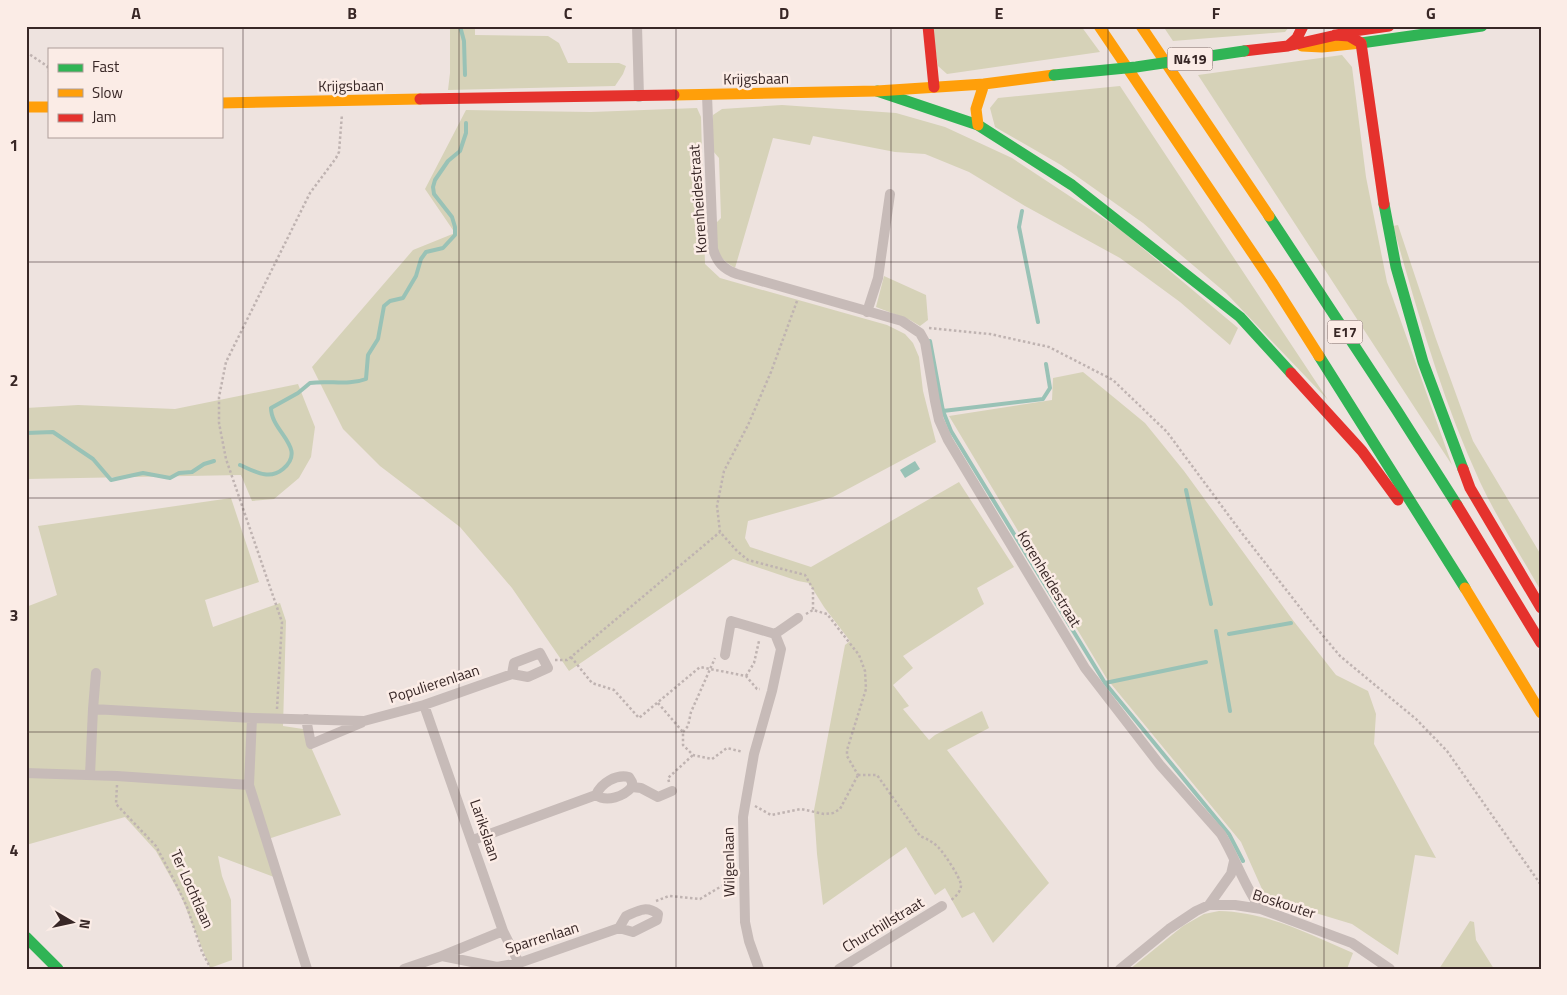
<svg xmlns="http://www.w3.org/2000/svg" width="1567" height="995" viewBox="0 0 1567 995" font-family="'Titillium Web',sans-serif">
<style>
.green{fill:#d6d2b8}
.water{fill:#99c2b6}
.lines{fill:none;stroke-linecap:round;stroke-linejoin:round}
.stream{stroke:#99c2b6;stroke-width:4}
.path{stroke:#bfb3b1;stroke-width:2.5;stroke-dasharray:2.5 2.5;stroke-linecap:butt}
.street{stroke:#c7bbb8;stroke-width:10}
.fast{stroke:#30b455;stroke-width:11}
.slow{stroke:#ff9f0a;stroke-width:11}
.jam{stroke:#e5322d;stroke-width:11}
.fast-bridge{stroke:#30b455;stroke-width:11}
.grid{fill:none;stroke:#382726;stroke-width:1;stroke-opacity:0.55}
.labels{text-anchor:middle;stroke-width:5;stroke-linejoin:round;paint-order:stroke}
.shield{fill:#fbece6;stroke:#726260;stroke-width:1}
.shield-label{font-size:14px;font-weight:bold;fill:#382726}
.street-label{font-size:15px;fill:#382726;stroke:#fbece6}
.neatline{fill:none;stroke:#382726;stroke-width:2}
.grid-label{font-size:16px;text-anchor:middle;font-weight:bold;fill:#382726}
</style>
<rect width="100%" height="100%" fill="#eee3df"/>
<!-- green -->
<path class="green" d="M450,26H475V35L548,36L559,43L568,63H619L626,66L623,74L615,86L448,90L450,73Z
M932,26H1081L1100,52L947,74L938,66Z
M1163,26H1290L1285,32L1173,41Z
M1342,55L1352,67L1366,177L1387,282L1452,465L1198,75Z
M1120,86L1328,400L1226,293L1143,223L1061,165L995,127L990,108L998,98Z
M782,105L896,113L945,127L1012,158L1121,230L1238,328L1230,345L1180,302L1120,258L1025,206L969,172L925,154L895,152L813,136L810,145L773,138L735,268C713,254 716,248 716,223L721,218L719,158L713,151V115L722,109Z
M697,108L701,117L705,264L720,278L887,325L905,334L913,343L919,357L923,391L936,442L833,497L748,521L745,538L750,547L811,567L959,482L1014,567L977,588L984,604L903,656L913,668L893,685L909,706L903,709L929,740L935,735L982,711L989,728L947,750L1049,883L993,943L974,912L962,918L945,888L935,895L906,847L823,905L817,854L814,810L845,645L850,641L824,607L809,583L798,581L733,559L569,671L512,588L460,527L380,466L343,429L312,367L413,250L455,233L425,189L466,110L591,112Z
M1398,225L1436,339L1473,441L1541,555V591C1521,556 1497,518 1480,482C1442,400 1418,313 1393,226Z
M884,276L926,295L928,320L920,326L910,320L876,307Z
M1083,372L1145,423L1184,471L1292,619L1336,675L1368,691L1376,714L1374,744L1436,858L1415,855L1398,955L1352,924L1266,898L1241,842L1107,679L949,416L1052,400L1053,378Z
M298,384L315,427L311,457L299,478L274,499L252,501L241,475L26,479V408L78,405L175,409Z
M231,498L259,582L205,600L213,627L280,603L286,621L283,726L303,729L341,815L262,841L274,877L218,856L222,876L231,900L232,960L210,968L181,896L156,851L125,817L26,845V607L57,595L38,526Z
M1219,911C1267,912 1310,934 1353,953L1347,969H1130L1183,926L1204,914Z
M1470,921L1474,922L1476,940L1494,969H1439Z"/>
<!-- water -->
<path class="water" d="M915,461L920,469L905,478L900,470Z"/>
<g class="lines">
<!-- stream -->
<path class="stream" d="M460,26L464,41L465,75
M1022,211L1019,227L1038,322
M930,341L943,411L951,431L1105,683L1229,834L1243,861
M943,411L1043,399L1050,388L1046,364
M26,433L53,432L93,459L111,480L143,473L170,478L179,473L192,472L204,464L214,461
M240,465C254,471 269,481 283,469C308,448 271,432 271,408L298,393L310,383C329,380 348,386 366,379L368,355L378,339L384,306L390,301L403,298L416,276L421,259L426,252L443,248L455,235V227L452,217L434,194L433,187L435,180L448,161L460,151L466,133V123
M1186,490L1211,604
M1216,631L1230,711
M1229,634L1291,623
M1105,683L1206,662"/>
<!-- path -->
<path class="path" d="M26,52L47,66L49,71
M797,301L771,372L748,425L724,471L717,506L720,532L737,551L748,560L805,575L813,589V610
M929,328L990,334L1049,347L1113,380L1167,432L1241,532L1309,619L1340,656L1416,719L1447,751L1541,885
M806,614L813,610L827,614L859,655L865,671L866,689L847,750V756L858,775
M571,657L592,683L614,690L639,718L700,667L746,676L757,689H760
M555,660H567L571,657L720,532
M746,676L754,663L759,641
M658,703L683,732V745L693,755L712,759L727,748L743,752
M277,709L282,622L226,459L219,423V397L226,362L310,193L336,158L339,152L342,114
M683,732L688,726L691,712L715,658
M858,775H877L920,836C927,839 933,842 938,847C944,853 960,877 961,885C961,892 955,897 950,901
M669,782L668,778L693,755
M117,785L116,804L156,846L175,882L187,907L202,952L211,969
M755,806L771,815L801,809L824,814L833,813L840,809L858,775
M656,901L669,896L700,899L730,881H735"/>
<!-- street -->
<path class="street" d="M637,26L639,97
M707,95L713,249C717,262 723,269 737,274L902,321L920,333L925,342L935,401L939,420L948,440L1085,668L1160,765L1221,834C1236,859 1244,886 1261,909
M867,312L878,278L890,194
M775,634L798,618
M725,655L731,621L775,634L781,649L772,691L754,754L743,817L745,922L749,941L759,969
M424,705L503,931L519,963
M93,709L96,673
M306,719L311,744L361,723
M26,773L117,776L249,785L252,718
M90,775L93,709L252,718L364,721L424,705L512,674L528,677L548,668L540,653L514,663L512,674
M249,785L307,969
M632,787L641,788L658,797L672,791
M473,840L596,795C601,783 616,774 629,777L632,782V787C624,796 607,803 596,795
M1209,905L1231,874L1234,861
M442,956L497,967L519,963L619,928L633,932L657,920L658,914C646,905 638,911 626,916L619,928
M404,969L442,956L503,931
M839,969L942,906
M1120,969L1169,929L1196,911L1209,905H1235L1261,909L1352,943L1390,969"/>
<!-- fast -->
<path class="fast" d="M1361,43L1482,26
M877,91L978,125L1072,185L1240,317L1291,373
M1384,204L1396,267L1423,362L1463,469
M1269,216L1396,409L1457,505
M1319,356L1465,588
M26,937L58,969"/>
<!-- slow -->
<path class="slow" d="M1099,26L1272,282L1319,356
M1141,26L1269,216
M1302,46L1322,47L1361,43
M984,84L1054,75
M674,95L877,91L984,84
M221,103L420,99
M26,107H49
M978,125L976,109L984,84
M1465,588L1541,713"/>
<!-- jam -->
<path class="jam" d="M928,26L934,87
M1335,35L1349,36L1361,43L1384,204
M1288,46L1297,38L1303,26
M1244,51L1288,46L1354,31L1389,26
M420,99L674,95
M1291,373L1362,451L1398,500
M1463,469L1470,488L1541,608
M1457,505L1541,643"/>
<!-- fast-bridge -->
<path class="fast-bridge" d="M1054,75L1136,67L1244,51"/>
</g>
<!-- grid -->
<path class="grid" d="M243,26V969M459,26V969M676,26V969M891,26V969M1108,26V969M1324,26V969M26,262H1541M26,498H1541M26,732H1541"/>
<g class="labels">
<!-- shield labels -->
<g class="shield">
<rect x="1167.5" y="47.5" width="45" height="23" rx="4"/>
<rect x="1327.5" y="320.5" width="35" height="23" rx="4"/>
</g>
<g class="shield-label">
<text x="1190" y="64">N419</text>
<text x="1345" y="337">E17</text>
</g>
<!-- street labels -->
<g class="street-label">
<text transform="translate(756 79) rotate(-1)" y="5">Krijgsbaan</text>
<text transform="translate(351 86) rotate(-1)" y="5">Krijgsbaan</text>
<text transform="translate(698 199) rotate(-94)" y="5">Korenheidestraat</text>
<text transform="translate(1049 579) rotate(59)" y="5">Korenheidestraat</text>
<text transform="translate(434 684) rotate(-18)" y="5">Populierenlaan</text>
<text transform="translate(485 830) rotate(71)" y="5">Larikslaan</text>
<text transform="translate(729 862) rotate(-91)" y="5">Wilgenlaan</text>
<text transform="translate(192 889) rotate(66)" y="5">Ter Lochtlaan</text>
<text transform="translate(1284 904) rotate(18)" y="5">Boskouter</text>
<text transform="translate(883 925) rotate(-31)" y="5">Churchillstraat</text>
<text transform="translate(542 938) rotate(-17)" y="5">Sparrenlaan</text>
</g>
</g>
<!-- border -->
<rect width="1567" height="995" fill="none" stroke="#fbece6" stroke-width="55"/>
<!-- legend -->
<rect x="48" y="48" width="175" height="90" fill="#fbece6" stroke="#ad9d99"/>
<rect x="58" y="64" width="25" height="8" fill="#30b455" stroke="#ad9d99"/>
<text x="92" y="72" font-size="15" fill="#382726">Fast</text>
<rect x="58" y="89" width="25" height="8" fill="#ff9f0a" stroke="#ad9d99"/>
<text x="92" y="98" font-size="15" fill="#382726">Slow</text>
<rect x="58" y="114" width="25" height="8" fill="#e5322d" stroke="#ad9d99"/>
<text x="92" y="122" font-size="15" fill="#382726">Jam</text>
<!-- north arrow -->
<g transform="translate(72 922) rotate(99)" stroke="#fbece6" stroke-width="4" paint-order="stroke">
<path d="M0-4L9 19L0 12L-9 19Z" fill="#382726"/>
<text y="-8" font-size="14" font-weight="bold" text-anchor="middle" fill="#382726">N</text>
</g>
<rect x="28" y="28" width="1512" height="940" class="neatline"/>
<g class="grid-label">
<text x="136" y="19">A</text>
<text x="352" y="19">B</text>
<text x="568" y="19">C</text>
<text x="784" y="19">D</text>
<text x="999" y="19">E</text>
<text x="1216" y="19">F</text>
<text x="1431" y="19">G</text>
<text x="14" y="151">1</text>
<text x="14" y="386">2</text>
<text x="14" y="621">3</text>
<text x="14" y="856">4</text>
</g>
</svg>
